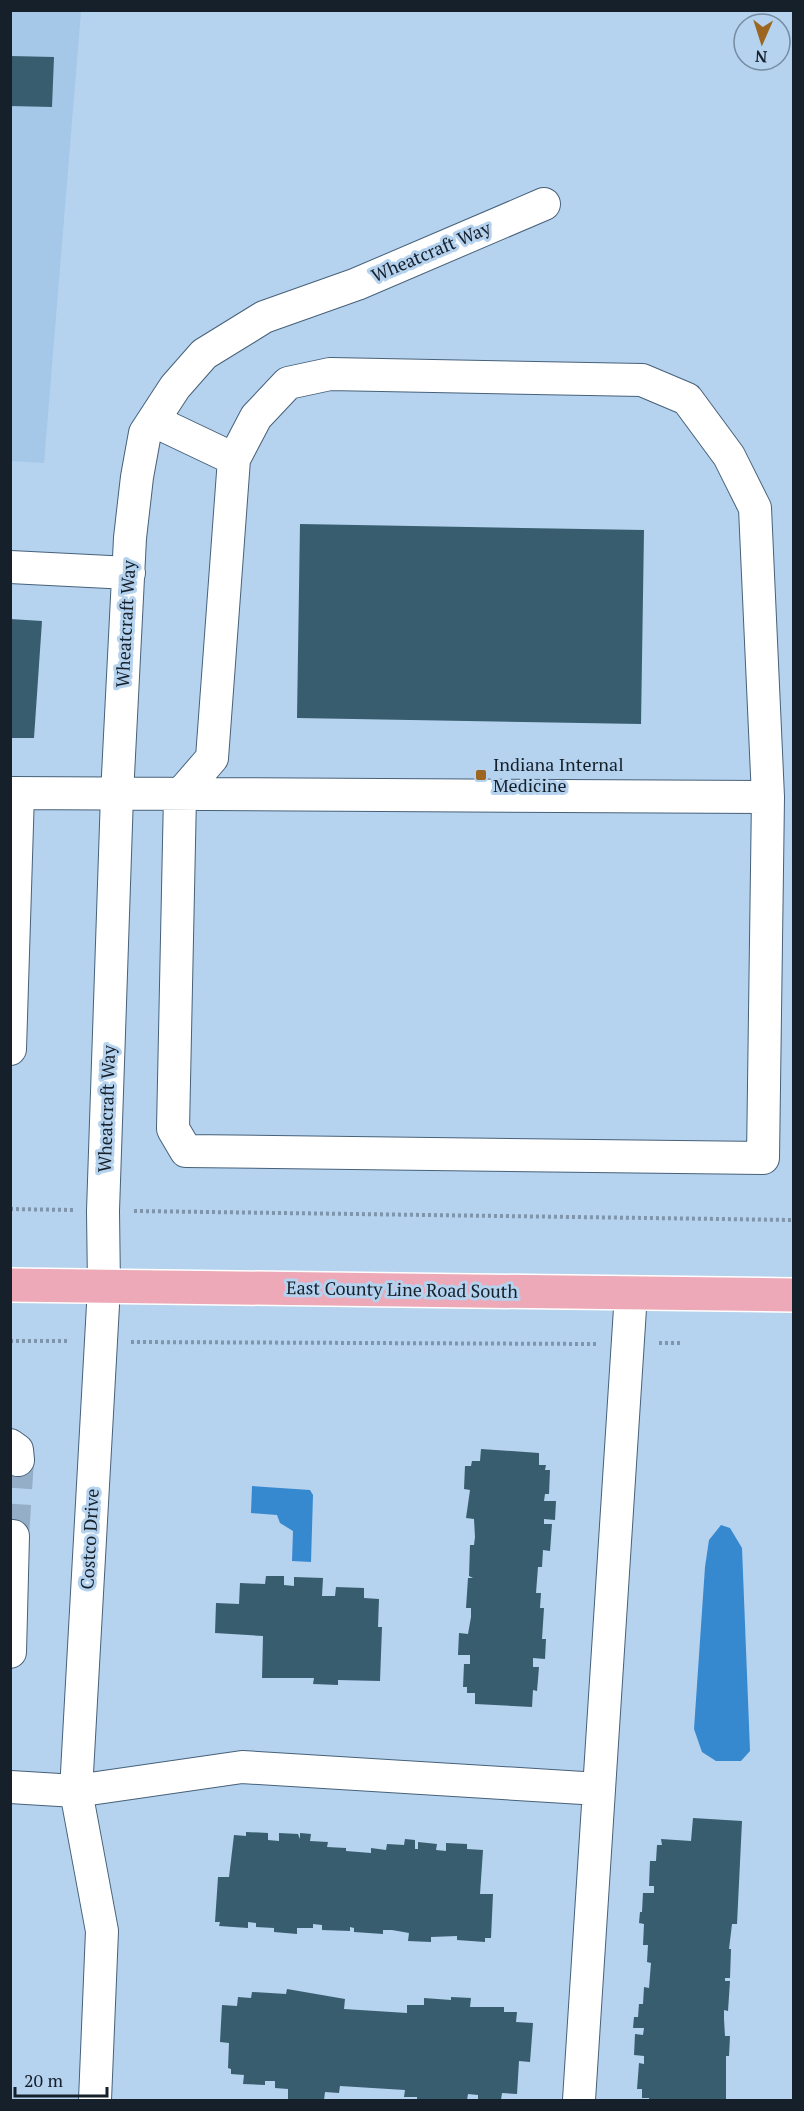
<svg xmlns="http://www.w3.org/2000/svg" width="804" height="2111" viewBox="0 0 804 2111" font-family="'PT Serif',serif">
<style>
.built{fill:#a5c7e8}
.water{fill:#3688cf}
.building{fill:#385d6e}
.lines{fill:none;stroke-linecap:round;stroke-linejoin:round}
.minor-tunnel{stroke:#95aec7;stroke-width:32;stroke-dasharray:32 16;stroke-linecap:butt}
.minor-casing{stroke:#476179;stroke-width:34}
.major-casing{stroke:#fff;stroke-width:36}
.path{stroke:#7f95ab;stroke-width:4;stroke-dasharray:3 3;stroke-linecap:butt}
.minor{stroke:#fff;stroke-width:32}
.major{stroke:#eda9b8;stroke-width:33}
.poi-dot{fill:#9c6620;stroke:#b5d2ee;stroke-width:2}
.labels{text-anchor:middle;stroke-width:6;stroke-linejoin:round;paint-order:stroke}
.street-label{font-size:18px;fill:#16202b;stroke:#b5d2ee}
.poi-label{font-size:18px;fill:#16202b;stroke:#b5d2ee;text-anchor:start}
</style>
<rect width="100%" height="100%" fill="#b5d2ee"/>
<!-- built -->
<path class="built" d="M10,11H81L44,463L11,461Z"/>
<!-- water -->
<path class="water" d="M252,1486L310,1490L313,1495L311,1562L292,1561L293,1531L280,1523L277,1515L251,1513Z
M721,1525L730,1528L742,1548L750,1751L741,1761H716L702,1752L694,1729L705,1567L709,1540Z"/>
<!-- building -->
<path class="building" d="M10,56L54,57L52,107L10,106Z
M300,524L644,530L641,724L297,718Z
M10,619L42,621L34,738H10Z
M481,1449L539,1453V1465H546L545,1470H550L549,1494H545L544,1501H556L555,1520L544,1519V1524H552L550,1551L543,1550L542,1567H538L536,1593H541L540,1608H544L542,1639H546L545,1659L533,1658V1667H539L537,1691L533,1690L532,1707L475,1704V1693H467V1687H463L464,1664H470V1655H458L459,1633L468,1634L471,1617V1608H466L468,1578H473L469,1576L470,1545H474L475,1537L474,1519L466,1518L470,1490L464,1489L465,1466H471L472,1461H480Z
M266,1576H284V1585L294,1586V1577L323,1578L322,1596H335L336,1587L364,1588V1598L379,1599L378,1627H382L380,1681L338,1680V1685L313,1684L314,1678H262L263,1636L215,1633L216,1603L239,1604L240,1583L265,1584Z
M693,1818L742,1821L737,1924H732L729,1949H731L730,1978H725V1981H730L728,2011L724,2010V2019L725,2036H730L729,2056H726V2100H649V2098H642V2089H637L639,2063L644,2064V2056L634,2055L635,2034L643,2035L644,2028H633L634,2017H638L639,2004H643L644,1987L649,1988L651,1963L647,1962L648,1945H643L644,1924L639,1923L640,1912H642L643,1893H654V1886H649L650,1861H656L657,1845H662L661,1839L691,1841Z
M246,1832L268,1833V1840L279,1841V1833L298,1834L300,1839V1833L311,1834L310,1841L328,1842L327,1847L346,1848V1851L371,1853V1848L386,1850L387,1844L404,1845L405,1839L415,1840V1849H418V1842L437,1844L436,1850L446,1851V1843L467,1844V1849L483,1850L480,1894H493L491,1938H485V1942L457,1940V1936L431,1937V1942L408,1941L409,1933L392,1930H383V1934L354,1932V1928L350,1927V1931L322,1930V1925L313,1924V1928H297V1934L274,1932V1928L256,1927V1923L248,1922V1928L219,1926L220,1922H215L218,1877H229L234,1835L246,1836Z
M287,1989L345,1999L344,2009L407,2013V2005H424V1998L451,2000V1997L471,1998L470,2007H504V2012H517L516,2022L533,2023L530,2062L519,2061L517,2094L502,2093L501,2100L478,2099V2095L468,2094L467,2100H417V2097H404L405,2090L340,2086L339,2093L325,2092L324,2100H288V2089L275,2088V2081H265V2085L243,2084L244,2075L231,2074V2069L228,2068L229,2043L220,2042L222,2005L237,2006L238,1997L251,1998L252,1992L286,1994Z"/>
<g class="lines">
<!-- minor-tunnel -->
<path class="minor-tunnel" d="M13,1536L18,1460"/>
<defs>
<path id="minor" d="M330,374L642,380L687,399L729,456L755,508L768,797L763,1158L186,1151L173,1129L180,795L212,758L234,459L256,417L288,383Z
M154,421L234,459
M10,567L129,573
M10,793L768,797
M10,1049L18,793
M10,1445L17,1450L18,1460
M10,1652L13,1536
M10,1787L76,1791L242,1767L599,1789
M95,2100L102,1931L76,1791L104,1287L103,1211L117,795L130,538L137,477L145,433L175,387L204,354L264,317L357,284L544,204
M579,2100L631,1293"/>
<path id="major" d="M10,1285L794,1295"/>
</defs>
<!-- minor casing -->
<use href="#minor" class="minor-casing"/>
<!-- major casing -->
<use href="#major" class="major-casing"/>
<!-- path -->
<path class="path" d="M10,1209L73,1210
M134,1211L794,1220
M10,1341H70
M131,1342L598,1344
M659,1343H682"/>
<!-- minor -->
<use href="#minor" class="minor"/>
<!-- major -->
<use href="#major" class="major"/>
</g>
<!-- markers -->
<rect class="poi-dot" x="475" y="769" width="12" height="12" rx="3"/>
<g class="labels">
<!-- street labels -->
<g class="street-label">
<text transform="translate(431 252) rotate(-23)" y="6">Wheatcraft Way</text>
<text transform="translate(126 624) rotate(-87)" y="6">Wheatcraft Way</text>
<text transform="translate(107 1109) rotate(-88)" y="6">Wheatcraft Way</text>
<text transform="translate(402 1290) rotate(1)" y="6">East County Line Road South</text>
<text transform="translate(90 1539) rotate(-87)" y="6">Costco Drive</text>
</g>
<!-- poi labels -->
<g class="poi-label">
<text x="493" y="771">Indiana Internal<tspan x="493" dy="21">Medicine</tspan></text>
</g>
</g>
<!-- border -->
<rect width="804" height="2111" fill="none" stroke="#16202b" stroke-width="24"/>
<!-- north arrow -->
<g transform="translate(762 42) rotate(183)"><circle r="28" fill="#b5d2ee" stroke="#758ba0" stroke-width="1.5"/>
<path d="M0-4.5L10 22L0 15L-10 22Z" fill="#9c6620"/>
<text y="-9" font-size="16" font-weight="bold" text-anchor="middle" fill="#16202b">N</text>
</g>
<!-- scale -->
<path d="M15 2087v9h92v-9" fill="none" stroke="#16202b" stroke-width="3"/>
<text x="24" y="2087" font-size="18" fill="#16202b" stroke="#b5d2ee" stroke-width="4.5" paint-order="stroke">20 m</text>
</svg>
